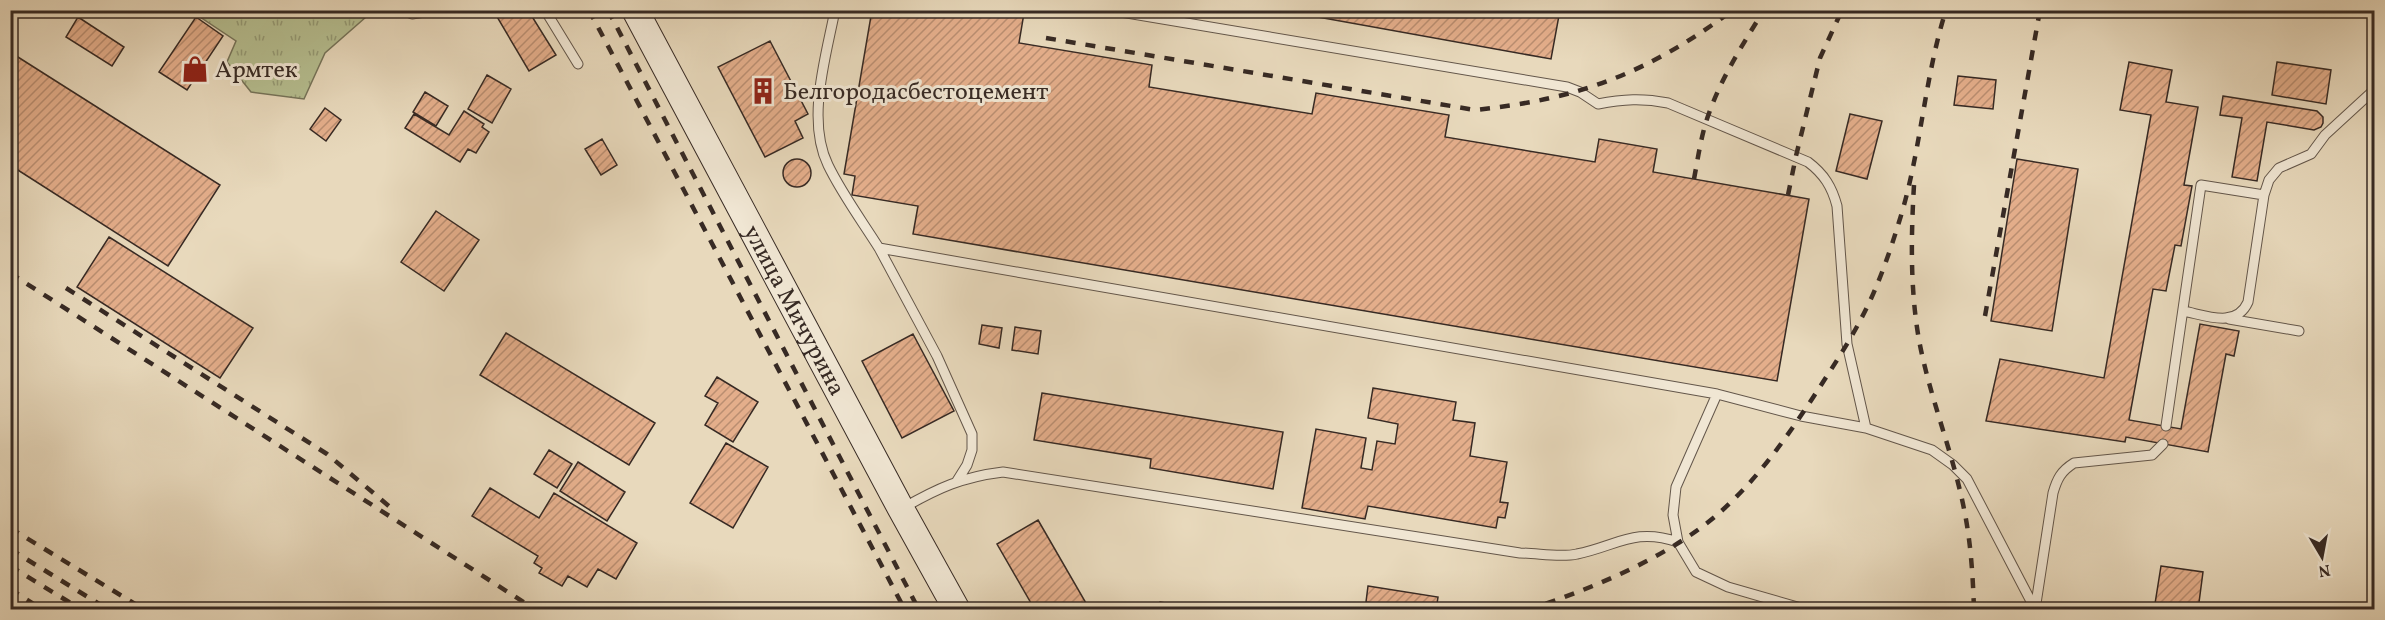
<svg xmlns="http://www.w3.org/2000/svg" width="2385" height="620" viewBox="0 0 2385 620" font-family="Vollkorn,serif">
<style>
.park{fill:url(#park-tufts);stroke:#76745a;stroke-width:1.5}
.building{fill:url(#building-hatch);stroke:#372a24;stroke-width:1.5}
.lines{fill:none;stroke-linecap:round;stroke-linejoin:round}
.lane-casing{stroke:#63564a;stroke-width:11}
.secondary-casing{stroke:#372a24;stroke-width:28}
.lane{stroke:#f0e6d3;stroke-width:9}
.secondary{stroke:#f0e6d3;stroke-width:26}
.rail{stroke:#372a24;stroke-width:4.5;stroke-dasharray:10 10;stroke-linecap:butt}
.labels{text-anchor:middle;stroke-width:6;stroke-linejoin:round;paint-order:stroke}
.poi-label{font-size:24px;fill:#372a24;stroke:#f0e6d3;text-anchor:start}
.street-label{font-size:24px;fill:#372a24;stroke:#f0e6d3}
</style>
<defs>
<pattern id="park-tufts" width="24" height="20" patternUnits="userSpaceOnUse" patternTransform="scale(1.5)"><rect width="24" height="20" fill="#b6bf91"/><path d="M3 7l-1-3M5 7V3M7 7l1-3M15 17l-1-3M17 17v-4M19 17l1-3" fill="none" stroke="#959b76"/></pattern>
<pattern id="building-hatch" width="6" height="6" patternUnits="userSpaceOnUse" patternTransform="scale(1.5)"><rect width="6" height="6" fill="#e4ae8b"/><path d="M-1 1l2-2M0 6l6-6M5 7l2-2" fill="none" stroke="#ba8e71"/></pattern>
</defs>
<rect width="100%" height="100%" fill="#e8d9bc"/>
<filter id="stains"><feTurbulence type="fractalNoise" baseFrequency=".00333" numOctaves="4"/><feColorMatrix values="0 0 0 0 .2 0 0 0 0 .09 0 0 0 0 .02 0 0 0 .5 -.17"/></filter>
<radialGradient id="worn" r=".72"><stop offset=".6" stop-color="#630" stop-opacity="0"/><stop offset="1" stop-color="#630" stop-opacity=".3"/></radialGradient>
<!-- park -->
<path class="park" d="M365,11L366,17L325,53L304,99L251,92L227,62L236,41L191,11Z"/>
<!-- building -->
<path class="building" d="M493,10H528L556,55L529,71Z
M872,10H1011L1024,13L1019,43L1152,65L1149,87L1312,114L1316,93L1449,115L1445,137L1595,162L1599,139L1657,149L1653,172L1809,199L1777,381L913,234L918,206L852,195L855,176L844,174Z
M1279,10H1560L1551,59Z
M78,17L124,47L112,66L66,37Z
M196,17L223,36L187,90L159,72Z
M770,41L808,114L795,121L803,138L765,157L718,67Z
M10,52L220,185L168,266L10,165Z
M2129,62L2172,70L2166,102L2198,107L2184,185L2192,186L2181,246L2175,245L2166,291L2153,289L2129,420L2181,429L2200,324L2239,331L2234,356L2226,354L2208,452L2126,437L2125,442L1986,421L2000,359L2104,378L2151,115L2120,110Z
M2277,62L2331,70L2326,104L2272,95Z
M487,75L511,89L492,123L468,109Z
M1958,76L1996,80L1993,109L1954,105Z
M425,92L448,106L436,126L413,112Z
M2223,96L2317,111L2323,117V123L2321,127L2314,130L2267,122L2257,181L2232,177L2242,118L2220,115Z
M325,108L341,120L326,141L310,129Z
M464,111L484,124L482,127L489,132L476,153L468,149L460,162L405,128L414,114L449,135Z
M1850,114L1882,121L1867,179L1836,171Z
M602,139L617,165L601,175L585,149Z
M783 173a14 14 0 1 1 28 0a14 14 0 1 1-28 0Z
M2017,159L2078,169L2052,331L1991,321Z
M436,211L479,240L444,291L401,262Z
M109,237L253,328L220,378L77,287Z
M982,325L1002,328L999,348L979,344Z
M1015,327L1041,331L1038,354L1012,350Z
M506,333L655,423L629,465L480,375Z
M913,334L954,411L902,438L862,361Z
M717,377L758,402L733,442L705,425L718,403L705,396Z
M1373,388L1456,402L1453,420L1475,423L1470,456L1507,462L1500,502L1508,503L1505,518L1498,517L1496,528L1368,506L1365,519L1302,508L1316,429L1366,438L1361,468L1372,470L1377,441L1395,444L1398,424L1368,418Z
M1042,393L1283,432L1273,489L1150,468L1151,459L1034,440Z
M726,443L768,467L733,528L690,503Z
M549,450L572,464L557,488L534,474Z
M578,462L625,492L607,521L560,491Z
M490,488L539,518L554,493L637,543L616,579L598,569L587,587L568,576L562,586L539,573L542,568L534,563L538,556L472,516Z
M1038,520L1090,610H1035L997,544Z
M2161,566L2203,572L2198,610H2154Z
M1368,586L1438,597L1436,610H1413L1366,602Z
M1160,602L1204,610H1158Z"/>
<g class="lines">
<defs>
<path id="lane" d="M403,10L412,14L437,10
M545,10L578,64
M835,10C826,57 806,120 828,165C842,194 862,221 879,248L1717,394L1801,416L1866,428L1932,450L1953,465L1967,479L2035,609
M1109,10L1567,87L1580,92L1598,104C1623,99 1643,98 1668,103L1808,162C1824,174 1832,187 1837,206L1847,344L1866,428
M879,248L937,356L972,434V450L967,465L957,481
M2183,311C2205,315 2236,329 2248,302L2264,195
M2229,319L2299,331
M1717,394L1676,487L1673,515L1678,542L1696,572L1728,587L1808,610
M2166,426L2201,185L2264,195L2269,180L2279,168L2311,154L2325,135L2374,90
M903,508C938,488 962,477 1003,472L1520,553C1538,553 1560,558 1577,554C1617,546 1634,527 1678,542
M2035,610L2053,493C2057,479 2061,471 2074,463L2152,455L2163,444"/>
<g id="secondary">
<path id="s1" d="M635,10L901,509L957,610"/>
</g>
</defs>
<!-- lane casing -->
<use href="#lane" class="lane-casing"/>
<!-- secondary casing -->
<use href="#secondary" class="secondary-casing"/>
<!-- lane -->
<use href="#lane" class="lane"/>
<!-- secondary -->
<use href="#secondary" class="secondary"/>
<!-- rail -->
<path class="rail" d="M589,10L905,610
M608,10L919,610
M1046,38L1475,110C1580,99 1648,73 1733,10
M1694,179C1698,158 1701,136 1708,116C1721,78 1743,44 1764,10
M1914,185C1911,236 1910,289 1919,340C1930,399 1954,455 1965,514C1971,545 1973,578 1974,610
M1788,195L1796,156L1820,58L1842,10
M10,273L536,610
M66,288L327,454L396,512
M1985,316L2040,10
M10,528L145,610
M10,549L109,610
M10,566L82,610
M10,589L43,610
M1527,610C1591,589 1665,559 1717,515C1756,481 1785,440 1814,396C1830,371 1847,346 1861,319C1877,289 1889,255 1899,222C1921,153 1924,79 1946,10"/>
</g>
<!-- icons -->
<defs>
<symbol id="shop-bare" viewBox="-9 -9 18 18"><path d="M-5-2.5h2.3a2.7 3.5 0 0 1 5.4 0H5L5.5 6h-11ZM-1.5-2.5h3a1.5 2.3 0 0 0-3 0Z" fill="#8f2418" stroke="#f0e6d3" stroke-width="2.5" paint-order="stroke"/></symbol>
<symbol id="building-bare" viewBox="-9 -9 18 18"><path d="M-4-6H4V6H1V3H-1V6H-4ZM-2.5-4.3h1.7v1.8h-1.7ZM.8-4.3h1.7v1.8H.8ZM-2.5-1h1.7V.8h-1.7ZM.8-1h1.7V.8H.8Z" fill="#8f2418" stroke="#f0e6d3" stroke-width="2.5" paint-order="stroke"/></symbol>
</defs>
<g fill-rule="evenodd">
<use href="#shop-bare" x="176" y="50" width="38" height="38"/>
<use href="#building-bare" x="744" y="72" width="38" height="38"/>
</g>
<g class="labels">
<!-- poi labels -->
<g class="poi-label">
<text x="215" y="77">Армтек</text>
<text x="783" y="99">Белгородасбестоцемент</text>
</g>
<!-- street labels -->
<g class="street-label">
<text dy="8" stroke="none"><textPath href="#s1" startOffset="340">улица Мичурина</textPath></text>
</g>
</g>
<!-- margin -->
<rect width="2385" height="620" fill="none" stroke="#e8d9bc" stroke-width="36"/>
<rect x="12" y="12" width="2361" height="596" fill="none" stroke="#372a24" stroke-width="3"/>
<rect x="18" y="18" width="2349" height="584" fill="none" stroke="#372a24" stroke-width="1.5"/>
<!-- north arrow -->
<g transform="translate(2322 557) rotate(170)" stroke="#f0e6d3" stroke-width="4.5" paint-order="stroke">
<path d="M0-4.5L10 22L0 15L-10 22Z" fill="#372a24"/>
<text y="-9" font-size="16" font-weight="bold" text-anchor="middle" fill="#372a24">N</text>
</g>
<rect width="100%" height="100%" filter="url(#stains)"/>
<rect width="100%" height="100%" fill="url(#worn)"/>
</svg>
